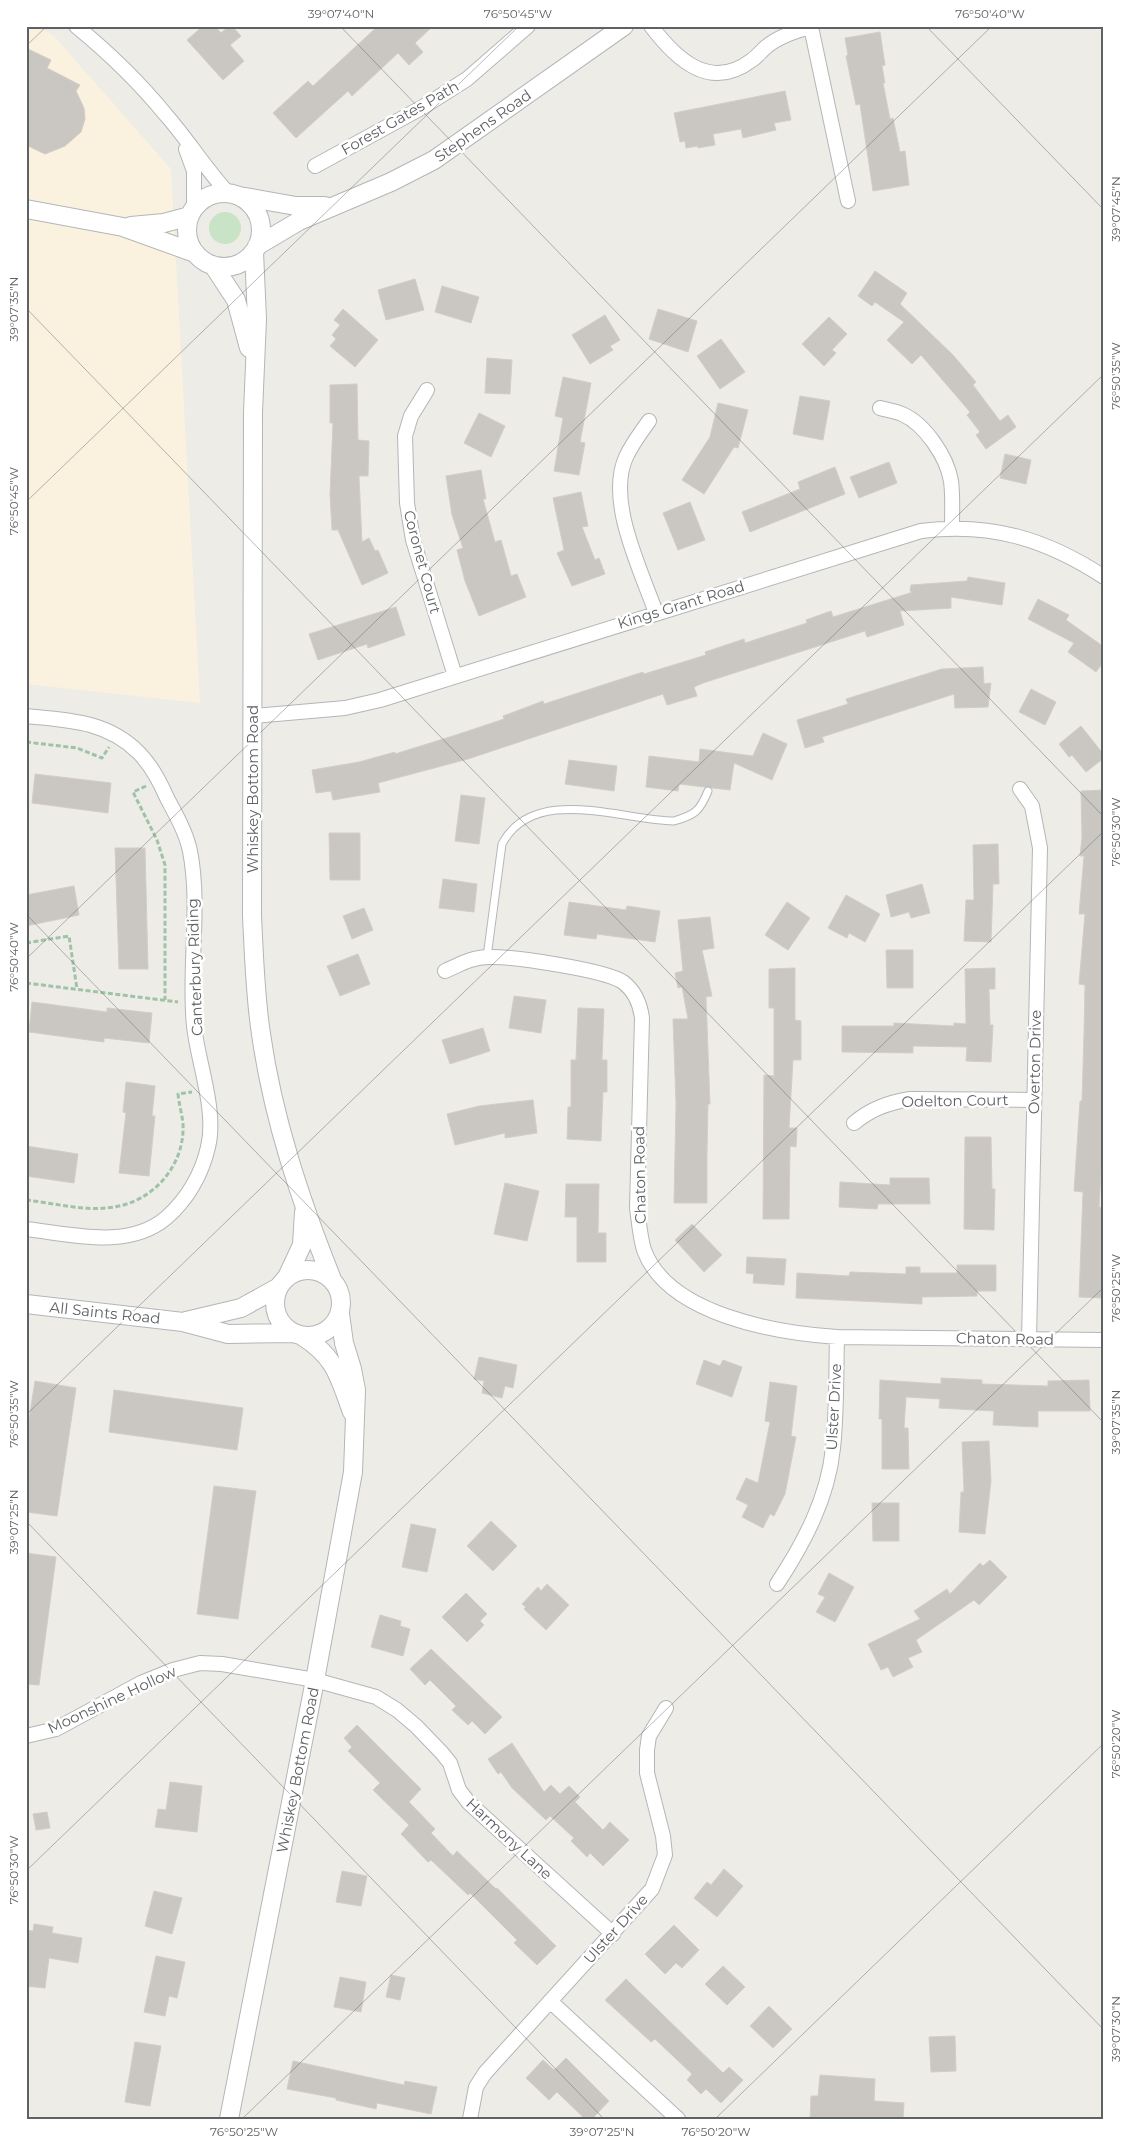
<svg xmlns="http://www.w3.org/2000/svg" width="1130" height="2145" viewBox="0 0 1130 2145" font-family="Montserrat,sans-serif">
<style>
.commercial{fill:#faf2df}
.green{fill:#c8e3c6}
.building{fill:#cac7c3;stroke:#d3cdc5}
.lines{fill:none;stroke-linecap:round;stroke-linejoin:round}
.service-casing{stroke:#b3b6b9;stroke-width:9}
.minor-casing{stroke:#b3b6b9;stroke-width:16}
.tertiary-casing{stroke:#b3b6b9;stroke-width:20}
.path{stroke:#9fc3a7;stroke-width:3;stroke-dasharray:5 2.5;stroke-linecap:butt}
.service{stroke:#fff;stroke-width:7}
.minor{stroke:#fff;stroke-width:14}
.tertiary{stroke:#fff;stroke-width:18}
.ticks{fill:none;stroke:#5e6265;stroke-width:1;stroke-opacity:0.45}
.labels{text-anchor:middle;stroke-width:5;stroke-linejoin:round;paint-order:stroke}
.street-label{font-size:15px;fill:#5e6265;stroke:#fff}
.neatline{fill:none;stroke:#5e6265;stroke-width:2}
.ticks-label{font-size:12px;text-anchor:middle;fill:#5e6265}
</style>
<rect width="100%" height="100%" fill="#eeece6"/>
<!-- commercial -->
<path class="commercial" d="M26,26H36L54,36L171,169L200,703L26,684Z"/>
<!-- green -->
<path class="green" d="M209 228a16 16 0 1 1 32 0a16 16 0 1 1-32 0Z"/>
<!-- building -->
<path class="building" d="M203,26H215L221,33L229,26H232L241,36L230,45L244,61L223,80L187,40Z
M378,26H433L415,43L423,52L409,65L398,53L352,96L348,91L296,138L273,113L308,81L313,86Z
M880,32L885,65L882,66L885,83H883L890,119L893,118L900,152L905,151L909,185L873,191L860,104L856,105L846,56L848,55L845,38Z
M26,48L51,60L47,68L80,85L76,91L84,108L85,119L81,132L65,146L45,154L26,145Z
M785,91L791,120L774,123L776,130L743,138L741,129L713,134L715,145L698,148V146L686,148L685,141L680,142L674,113Z
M875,271L907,293L900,304L953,355L976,382L973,385L1000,421L1008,415L1016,427L986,449L976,435L980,432L967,415L970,412L921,355L912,364L887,340L904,322L875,302L872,306L858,296Z
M415,279L424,310L386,320L378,290Z
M442,286L479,297L471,323L435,312Z
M343,309L378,340L355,367L330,346L336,339L332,335L340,325L334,320Z
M658,309L697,321L688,352L649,339Z
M605,315L620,340L610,346L613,350L590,364L572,335Z
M829,317L847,334L832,350L836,353L824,366L802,344Z
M721,339L745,372L720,389L697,356Z
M487,358L512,360L510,394L485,393Z
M563,377L591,383L580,442L585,443L579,475L554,471L563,418L555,416Z
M357,384L358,440L369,441L368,476H359L362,542L369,538L375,551L378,550L388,573L362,585L338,530H332L330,495L333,423H330V385Z
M800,396L830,401L823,440L793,434Z
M718,403L748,410L738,448L734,447L704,494L682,480L710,437Z
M479,413L505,426L491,457L464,443Z
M1005,454L1031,460L1026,484L1000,478Z
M889,462L897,483L859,498L850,477Z
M835,467L845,494L750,532L742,512L800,489L798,482Z
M481,470L486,499H483L495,542L501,540L511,576L517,574L526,597L479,616L465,581L457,550L463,548L452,515L446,476Z
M581,492L588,526L582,527L595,560L599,558L605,574L572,586L557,553L564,550L553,498Z
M690,502L705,540L678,550L663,513Z
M968,577L1005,583L1002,605L951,597V608L900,611L904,625L867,637L865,631L703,683L694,687L697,696L667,705L663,694L468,759L378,783L380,792L333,800L331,791L316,793L312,770L359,762L395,752V754L456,735L504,719L503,716L543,701L544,704L643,672L644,674L706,655L705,652L744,639L745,643L807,623L806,620L831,611L833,617L913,592L910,591L911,585L967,581Z
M1038,599L1069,615L1066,620L1104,647V661L1096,672L1068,652L1074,643L1028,619Z
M396,607L405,635L368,648L367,644L318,660L309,634Z
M983,667L984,684L991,683L988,707L955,708L954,694L822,737L824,742L805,748L797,720L848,704L846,699L942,669Z
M1031,689L1056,702L1045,725L1019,712Z
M1081,726L1104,755V758L1086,772L1072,755L1069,757L1059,744Z
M763,733L787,744L772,780L734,763L730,790L679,784L678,791L646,787L649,756L699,762L700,749L753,756Z
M569,760L617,766L614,791L565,784Z
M35,774L111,783L108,813L32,803Z
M1104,790V1123L1099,1207L1104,1208V1298L1079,1297L1083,1192L1074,1191L1080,1101H1082L1084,1033L1085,985L1079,984L1085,914H1079L1084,856H1080L1082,838L1081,791Z
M461,795L485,798L479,844L455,841Z
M329,833H360V880H330Z
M998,844L999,884H993L991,942L964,941L966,900H974L973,845Z
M115,848H145L148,969H119Z
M443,879L477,884L474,912L439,908Z
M922,884L930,913L911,918L909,912L891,917L886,895Z
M74,886L79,915L26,926V895Z
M846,895L880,914L865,942L849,933L847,938L828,928Z
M569,902L626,910L627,906L660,911L655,942L597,934L596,939L564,935Z
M787,902L810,918L788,950L765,935Z
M364,908L373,930L352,939L343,916Z
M710,917L714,948L702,950L712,996L706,997L710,1104H708L707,1152V1203H674L676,1104L673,1019H688L682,987L678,988L675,973L683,971L678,920Z
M886,950H913V988H887Z
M358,954L370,984L340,996L327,966Z
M795,968V1020L801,1021V1060H793L789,1128H797L796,1147L790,1146L789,1219H763L764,1075L774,1076V1008H769V969Z
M995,968V989H989L990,1025H993L991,1062L966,1061L967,1047L913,1046V1053L842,1052V1026H894V1023L954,1026V1023L966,1024L965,969Z
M514,996L546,1000L541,1033L509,1028Z
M32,1002L107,1012V1008L152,1013L149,1043L104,1038V1042L29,1032Z
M578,1008L604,1009L602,1060H607V1092H603L601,1141L567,1139L568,1107H571V1060H576Z
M483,1028L490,1051L450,1064L442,1040Z
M126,1082L155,1086L152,1116H155L149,1176L119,1173L126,1113L123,1112Z
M533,1100L537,1133L505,1138V1133L455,1145L447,1114L479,1106Z
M965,1137H991L992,1189H995L994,1230L964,1229Z
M26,1146L78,1154L74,1183L26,1176Z
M890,1178H929L930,1204H878L877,1209L839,1207L840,1182L890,1185Z
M505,1183L539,1191L527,1241L494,1234Z
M566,1184H599L598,1233H606V1262H577V1217H565Z
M692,1224L722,1255L704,1272L675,1240Z
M747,1257L786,1259L784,1285L753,1283L754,1274L746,1273Z
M957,1265H996V1291H977V1296L922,1297V1304L796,1298L797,1273L849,1276L850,1272L906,1274V1267H920V1273H957Z
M479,1357L517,1365L513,1388L505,1386L502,1398L482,1393L484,1381L474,1379Z
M704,1360L720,1366L723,1360L742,1367L732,1397L696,1384Z
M941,1378L982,1380V1384L1048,1386V1381L1089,1380L1090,1411H1038V1427L993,1425L994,1411L939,1408L940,1399L906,1397L904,1428H908L909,1469H882V1419H879L880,1380L941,1384Z
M35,1381L76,1388L57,1516L26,1512V1438Z
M770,1382L797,1386L791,1436L796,1437L785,1494L774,1516L770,1514L763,1528L742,1517L748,1505L736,1499L746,1478L758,1483L770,1422L765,1421Z
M114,1390L243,1408L237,1450L109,1432Z
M989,1441L991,1481L985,1534L959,1532L961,1492H964L962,1442Z
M214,1486L256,1491L238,1619L197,1614Z
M872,1503H899V1541H873Z
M491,1521L517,1546L493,1571L467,1546Z
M411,1524L436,1529L427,1572L402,1567Z
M26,1553L56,1557L39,1685L26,1684Z
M990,1560L1007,1577L979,1605L974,1600L916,1640L922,1652L908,1658L913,1667L893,1677L888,1667L881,1670L868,1644L920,1619L914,1611L947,1589L950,1594L980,1563L983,1566Z
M829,1573L854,1587L835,1622L816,1612L825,1597L818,1594Z
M547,1584L569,1605L546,1630L524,1609L526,1607L522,1604L538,1587L541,1591Z
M466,1593L487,1614L480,1621L484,1625L467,1642L442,1617Z
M380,1615L401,1621L400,1626L410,1629L403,1656L371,1647Z
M431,1649L502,1717L485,1734L472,1721L468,1725L452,1710L456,1706L430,1680L425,1685L410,1669Z
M357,1725L421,1789L409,1802L435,1829L431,1833L453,1856L457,1851L496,1889L497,1888L556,1946L537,1965L514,1943L517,1940L470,1893L468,1895L431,1860L428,1862L401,1834L409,1825L373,1790L380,1783L348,1751L352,1747L344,1738Z
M512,1743L544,1792L551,1785L560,1794L569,1786L580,1797L575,1802L603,1830L610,1822L629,1840L603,1866L590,1853L587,1857L571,1841L574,1838L550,1816L546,1820L512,1788L501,1772L498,1774L488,1759Z
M170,1782L202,1786L197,1832L155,1827L158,1809L166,1810Z
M47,1812L50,1828L36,1830L33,1814Z
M724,1869L743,1886L717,1917L694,1898L707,1882L711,1885Z
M342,1871L367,1876L361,1906L336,1902Z
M154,1891L182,1898L172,1934L145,1926Z
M34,1924L53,1927L52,1933L82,1938L78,1963L49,1958L45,1988L26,1986V1930L33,1931Z
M674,1925L699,1950L682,1968L676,1963L665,1974L645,1954Z
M156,1956L185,1962L177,1998L169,1996L165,2016L144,2012Z
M723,1966L745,1987L727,2005L705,1984Z
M391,1975L405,1978L400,2000L386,1997Z
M340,1977L366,1982L361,2012L334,2007Z
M626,1979L723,2073L729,2067L743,2080L721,2103L706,2089L701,2094L687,2080L692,2074L655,2039L651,2042L605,2000Z
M769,2006L792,2029L773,2048L750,2026Z
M955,2036L956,2071L931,2072L929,2037Z
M135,2042L161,2046L150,2106L125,2102Z
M566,2058L609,2101L592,2119H585L557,2092L549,2100L526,2078L543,2060L554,2070Z
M293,2061L404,2085L405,2081L437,2087L431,2114L377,2103L376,2109L336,2100V2098L287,2089Z
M820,2075L875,2079L874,2101L904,2103L903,2119H810L811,2096H818Z"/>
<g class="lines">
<defs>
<path id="service" d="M487,957L502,844C534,784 620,820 674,821C695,815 700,811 708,791"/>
<path id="minor" d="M76,26C109,53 139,82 166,115C188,140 205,168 228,193
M651,26C676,59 710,92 752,60C757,57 761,51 766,47C779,36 795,31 811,27L848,201
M186,149L194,171V208
M315,166L423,107L467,79L528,26
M427,390L411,416L405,436L407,503L413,540L455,676
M880,408C887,410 895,411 902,414C925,424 947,457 951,481C953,496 952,512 952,527
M649,421C641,432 632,444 626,457C606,501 641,570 656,613
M26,716C68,720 108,721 139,753C152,766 160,782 167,798C176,815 186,832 190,851C201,908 188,968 194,1026C198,1063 217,1111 208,1147C202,1174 187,1200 166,1218C128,1250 71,1234 26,1229
M253,716L345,708L380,700L921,531C990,522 1046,539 1104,577
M1020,789L1032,806L1040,848L1029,1339
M445,971C459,965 472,957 488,957C512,956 605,970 623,982C635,991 640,1003 642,1018L637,1208C639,1222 640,1237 644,1250C668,1315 777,1333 837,1337L1104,1340
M854,1123C871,1109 887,1103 910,1099L1034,1100
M777,1584C804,1543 828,1498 833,1448C837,1411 836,1373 837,1337
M26,1736L56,1729L141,1683L173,1670L200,1663L222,1664L315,1680L376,1697L397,1710L416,1726L442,1753L450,1763L459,1790L469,1803L613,1934
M550,2001L678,2119
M470,2119L476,2087L485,2073L652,1889L665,1855L663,1836L647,1773V1750L649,1736L666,1708"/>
<path id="tertiary" d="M187 230a37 37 0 1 1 74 0a37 37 0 1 1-74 0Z
M239,196L296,206H325
M26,209L123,227L195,253
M131,226L164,223L190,216
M257,246L299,221L391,182L434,160L624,26
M254,252L257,319L253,412L252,916C254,955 255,995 261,1034C273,1119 301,1202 333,1282
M213,265L236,300L249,348
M275 1303a33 33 0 1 1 66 0a33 33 0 1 1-66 0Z
M287,1277L302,1245L304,1212
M26,1304L183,1322L228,1334L293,1333
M186,1321L241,1308L279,1287
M302,1336C336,1357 339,1377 352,1412
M229,2119L315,1680L353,1472L356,1390L352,1369L344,1343L340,1314"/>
</defs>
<!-- service casing -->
<use href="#service" class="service-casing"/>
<!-- minor casing -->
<use href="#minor" class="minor-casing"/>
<!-- tertiary casing -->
<use href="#tertiary" class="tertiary-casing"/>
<!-- path -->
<path class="path" d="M26,742L77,748L102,758L109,747
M146,786L133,792L157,840L165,865V1000
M26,943L69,936L77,989
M26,983L178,1002
M26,1200C54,1203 86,1212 114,1207C154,1201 185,1165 183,1124C182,1114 179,1104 178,1094L192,1092"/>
<!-- service -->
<use href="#service" class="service"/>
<!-- minor -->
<use href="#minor" class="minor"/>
<!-- tertiary -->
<use href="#tertiary" class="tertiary"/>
</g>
<!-- ticks -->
<path class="ticks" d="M340,26L1104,817M926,26L1104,210M26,46L47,26M26,308L1104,1423M26,502L519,26M26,914L1104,2030M26,959L992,26M26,1415L1104,374M26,1521L604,2119M26,1871L1104,831M242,2119L1104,1287M715,2119L1104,1743"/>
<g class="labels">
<!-- street labels -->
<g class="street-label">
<text transform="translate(400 118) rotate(-30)" y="5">Forest Gates Path</text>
<text transform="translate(483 126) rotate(-35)" y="5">Stephens Road</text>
<text transform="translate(422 562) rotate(75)" y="5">Coronet Court</text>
<text transform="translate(681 605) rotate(-17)" y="5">Kings Grant Road</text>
<text transform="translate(253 789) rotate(-90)" y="5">Whiskey Bottom Road</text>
<text transform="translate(195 967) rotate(-92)" y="5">Canterbury Riding</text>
<text transform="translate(1035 1062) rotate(-89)" y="5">Overton Drive</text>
<text transform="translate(955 1101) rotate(-1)" y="5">Odelton Court</text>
<text transform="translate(640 1175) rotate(-91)" y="5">Chaton Road</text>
<text transform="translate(105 1313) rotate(6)" y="5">All Saints Road</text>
<text transform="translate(1005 1339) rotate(1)" y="5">Chaton Road</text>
<text transform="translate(834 1407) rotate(-87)" y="5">Ulster Drive</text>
<text transform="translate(112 1700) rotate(-25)" y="5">Moonshine Hollow</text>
<text transform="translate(298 1770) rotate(-79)" y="5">Whiskey Bottom Road</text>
<text transform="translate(509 1839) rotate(43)" y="5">Harmony Lane</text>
<text transform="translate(616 1929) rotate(-48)" y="5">Ulster Drive</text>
</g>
</g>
<!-- border -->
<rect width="1130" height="2145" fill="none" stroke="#ffffff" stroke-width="55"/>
<rect x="28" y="28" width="1074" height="2090" class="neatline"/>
<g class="ticks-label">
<text x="341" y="18">39°07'40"N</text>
<text x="518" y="18">76°50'45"W</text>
<text x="990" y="18">76°50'40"W</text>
<text transform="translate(1116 209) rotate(-90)" y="4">39°07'45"N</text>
<text transform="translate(14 309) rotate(-90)" y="4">39°07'35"N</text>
<text transform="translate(1116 376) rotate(-90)" y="4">76°50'35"W</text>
<text transform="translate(14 501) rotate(-90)" y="4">76°50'45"W</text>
<text transform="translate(1116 832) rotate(-90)" y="4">76°50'30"W</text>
<text transform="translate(14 957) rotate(-90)" y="4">76°50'40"W</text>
<text transform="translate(1116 1288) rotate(-90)" y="4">76°50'25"W</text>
<text transform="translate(14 1414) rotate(-90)" y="4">76°50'35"W</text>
<text transform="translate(1116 1422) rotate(-90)" y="4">39°07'35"N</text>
<text transform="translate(14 1522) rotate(-90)" y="4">39°07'25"N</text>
<text transform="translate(1116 1744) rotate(-90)" y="4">76°50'20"W</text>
<text transform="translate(14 1870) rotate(-90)" y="4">76°50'30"W</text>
<text transform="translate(1116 2029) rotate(-90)" y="4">39°07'30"N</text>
<text x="244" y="2136">76°50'25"W</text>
<text x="602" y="2136">39°07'25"N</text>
<text x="716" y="2136">76°50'20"W</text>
</g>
</svg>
